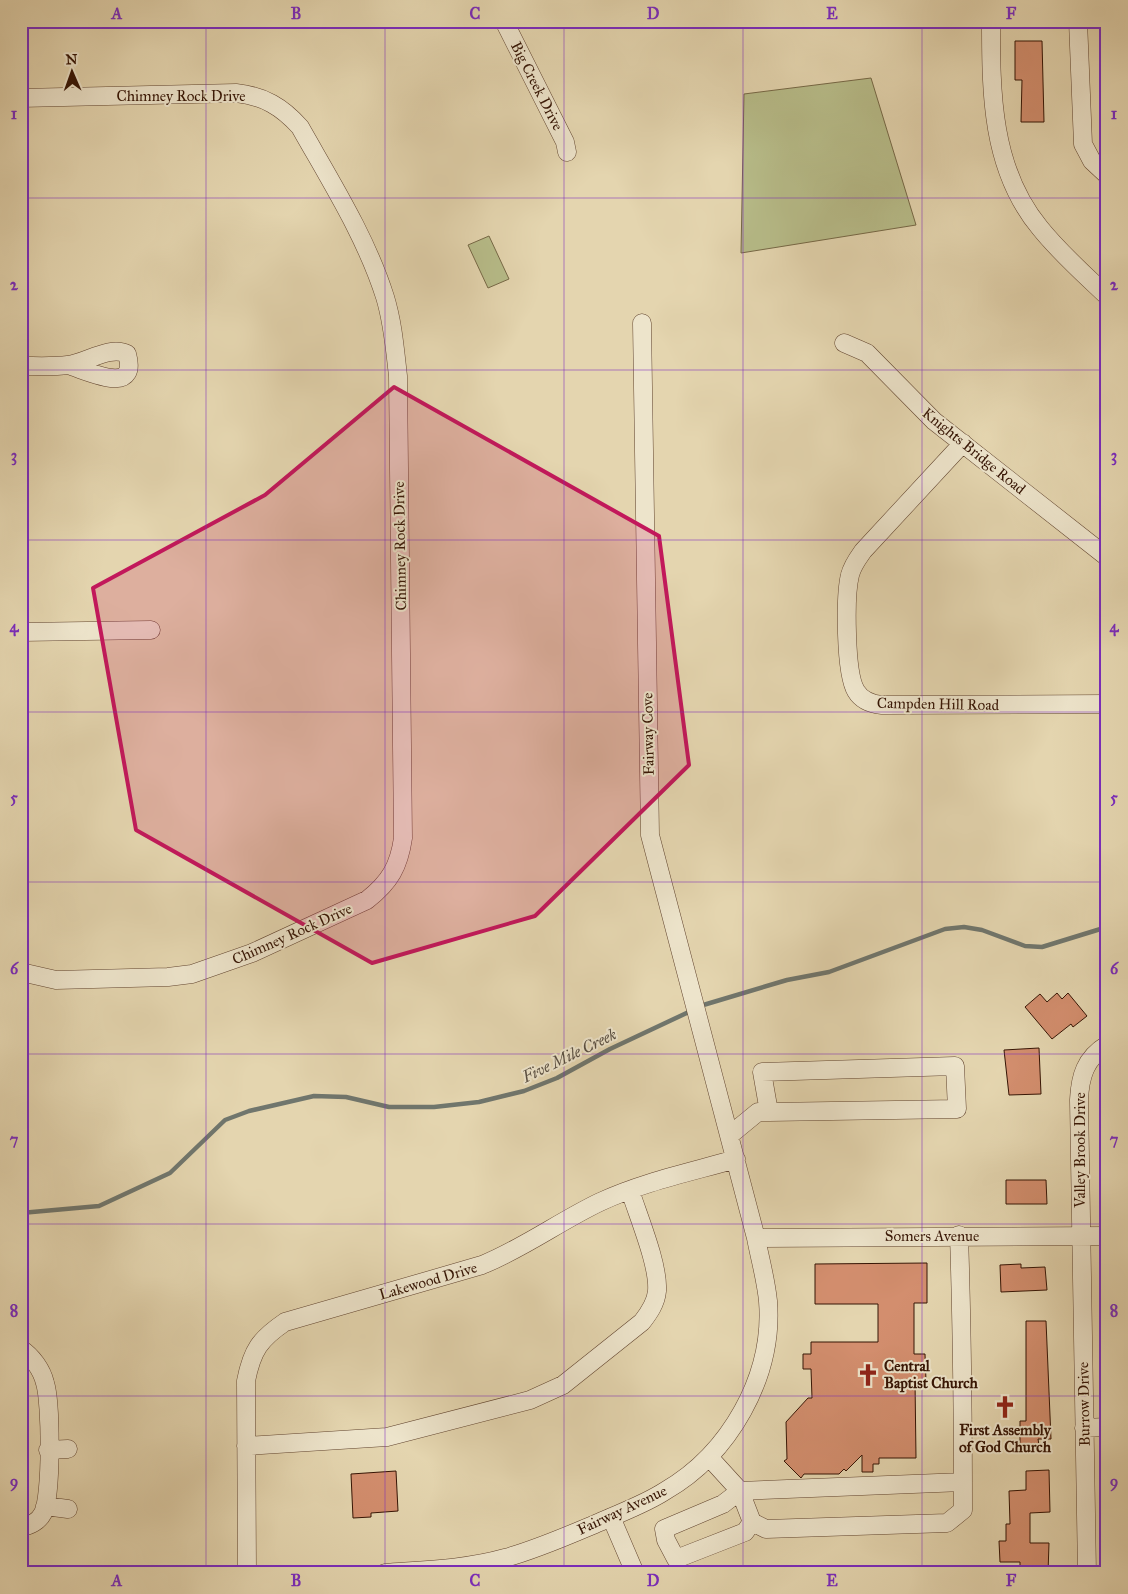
<svg xmlns="http://www.w3.org/2000/svg" width="1128" height="1594" viewBox="0 0 1128 1594" font-family="'IM FELL Great Primer',serif">
<style>
.green{fill:#b7bc89;stroke:#766846}
.lines{fill:none;stroke-linecap:round;stroke-linejoin:round}
.stream{stroke:#70766d;stroke-width:4.5}
.building{fill:#d38e6e;stroke:#351404}
.minor-casing{stroke:#61442f;stroke-width:19}
.minor{stroke:#ede4cb;stroke-width:18}
.marked{fill:#c2185b;fill-opacity:0.2;stroke:#c2185b;stroke-width:4;stroke-linejoin:round}
.grid{fill:none;stroke:#7b2cbf;stroke-width:1;stroke-opacity:0.55}
.labels{text-anchor:middle;stroke-width:4;stroke-linejoin:round;paint-order:stroke}
.street-label{font-size:15px;fill:#351404;stroke:#ede4cb}
.poi-label{font-size:15px;font-weight:bold;fill:#351404;stroke:#ede4cb;text-anchor:start}
.water-label{font-size:16px;font-style:italic;fill:#574d41;stroke:#ede4cb}
.neatline{fill:none;stroke:#7b2cbf;stroke-width:2}
.grid-label{font-size:16px;text-anchor:middle;font-weight:bold;fill:#7b2cbf}
</style>
<rect width="100%" height="100%" fill="#e4d5af"/>
<filter id="stains"><feTurbulence type="fractalNoise" baseFrequency=".004" numOctaves="4"/><feColorMatrix values="0 0 0 0 .2 0 0 0 0 .09 0 0 0 0 .02 0 0 0 .5 -.17"/></filter>
<radialGradient id="worn" r=".72"><stop offset=".6" stop-color="#630" stop-opacity="0"/><stop offset="1" stop-color="#630" stop-opacity=".3"/></radialGradient>
<!-- green -->
<path class="green" d="M871,78L916,225L741,253L744,94Z
M489,236L509,279L488,288L468,245Z"/>
<g class="lines">
<!-- stream -->
<path class="stream" d="M700,1006L787,980L829,972L945,929L964,927L982,930L1025,946L1042,947L1107,927
M21,1213L99,1206L170,1173L225,1120L249,1111L314,1096L346,1097L389,1107H434L479,1102L524,1091L557,1078L610,1049L693,1010"/>
</g>
<!-- building -->
<path class="building" d="M1015,41H1042L1044,122H1021L1022,80H1015Z
M1057,993L1062,999L1068,993L1087,1016L1073,1027L1071,1024L1052,1039L1025,1007L1040,994L1047,1002Z
M1039,1048L1041,1094L1009,1095L1004,1050Z
M1006,1180H1046L1047,1204H1006Z
M927,1263V1303H914V1354H925L926,1381H915L916,1458H879V1464H873V1472H862V1455L846,1471L844,1469L839,1474H804L801,1478L784,1461L787,1459L786,1422L808,1398H812L811,1369H803V1354H811V1342H878V1304H815V1264Z
M1021,1264V1268L1045,1267L1047,1290L1001,1292L1000,1265Z
M1026,1321H1046L1051,1439H1038L1039,1445H1020V1421H1026Z
M1049,1470L1050,1512L1030,1513V1543H1049L1048,1573H1020V1562H1000L999,1541H1006V1524H1010L1009,1491L1026,1490V1471Z
M396,1471L398,1511L371,1513V1517L353,1518L351,1474Z"/>
<g class="lines">
<defs>
<path id="minor" d="M504,21L565,142L567,152
M991,21C991,93 991,169 1040,228C1060,253 1084,274 1107,296
M1078,21L1083,144L1092,161L1107,175
M21,98L236,93C264,96 282,107 300,127C331,182 366,237 385,297C393,323 395,350 398,376L403,838C399,866 390,882 367,900L252,953L192,974L168,977L56,980L21,972
M844,343L867,353L934,421L1107,557
M21,366C36,366 53,367 68,365C86,363 110,345 127,354C139,397 88,371 68,365
M963,443L863,551C858,558 852,566 850,575C845,595 845,673 856,691C862,701 871,704 882,705L1107,704
M21,632L151,630
M730,1135L758,1112H769L957,1109L955,1066L762,1072L769,1112
M959,1235C962,1327 963,1418 963,1510L947,1523L766,1529L752,1522L740,1491L963,1482
M756,1238L1107,1236
M21,1349C32,1356 42,1370 45,1383C51,1402 52,1496 43,1513C39,1521 30,1526 21,1527
M1084,1428L1107,1427
M246,1446L387,1437L530,1400L563,1385L642,1322C649,1313 656,1303 657,1291C659,1265 638,1216 630,1190
M48,1450L68,1449
M709,1457L740,1491L723,1504L664,1529L666,1540L676,1559L745,1532L752,1522
M45,1506L68,1509
M611,1517L635,1573
M247,1573L246,1381C252,1350 260,1339 285,1322L482,1265C524,1248 560,1221 600,1202C643,1182 691,1172 736,1159
M385,1573C425,1570 466,1569 505,1558C538,1549 569,1535 600,1522C622,1512 645,1504 665,1491C729,1454 774,1377 768,1301C766,1280 760,1259 756,1238L650,835L642,323
M1087,1573L1079,1100C1080,1077 1085,1058 1107,1045"/>
</defs>
<!-- minor casing -->
<use href="#minor" class="minor-casing"/>
<!-- minor -->
<use href="#minor" class="minor"/>
</g>
<!-- marked area -->
<path class="marked" d="M394,387L659,536L689,765L535,916L372,963L136,830L93,588L265,495Z"/>
<!-- grid -->
<path class="grid" d="M206,21V1573M385,21V1573M564,21V1573M743,21V1573M922,21V1573M21,198H1107M21,370H1107M21,540H1107M21,712H1107M21,882H1107M21,1054H1107M21,1224H1107M21,1396H1107"/>
<!-- icons -->
<defs>
<symbol id="church-bare" viewBox="-9 -9 18 18"><path d="M-1.2-6h2.4v3.5h3.3v2.4h-3.3V6h-2.4V-.1h-3.3v-2.4h3.3Z" fill="#8f2418" stroke="#ede4cb" stroke-width="2.5" paint-order="stroke"/></symbol>
</defs>
<g fill-rule="evenodd">
<use href="#church-bare" x="852" y="1359" width="32" height="32"/>
<use href="#church-bare" x="989" y="1391" width="32" height="32"/>
</g>
<g class="labels">
<!-- street labels -->
<g class="street-label">
<text transform="translate(537 86) rotate(63)" y="5">Big Creek Drive</text>
<text x="181" y="101">Chimney Rock Drive</text>
<text transform="translate(974 451) rotate(39)" y="5">Knights Bridge Road</text>
<text transform="translate(400 546) rotate(-91)" y="5">Chimney Rock Drive</text>
<text transform="translate(938 704) rotate(1)" y="5">Campden Hill Road</text>
<text transform="translate(648 734) rotate(-91)" y="5">Fairway Cove</text>
<text transform="translate(292 934) rotate(-24)" y="5">Chimney Rock Drive</text>
<text transform="translate(1080 1150) rotate(-90)" y="5">Valley Brook Drive</text>
<text x="932" y="1241">Somers Avenue</text>
<text transform="translate(428 1281) rotate(-16)" y="5">Lakewood Drive</text>
<text transform="translate(1084 1404) rotate(-91)" y="5">Burrow Drive</text>
<text transform="translate(622 1510) rotate(-25)" y="5">Fairway Avenue</text>
</g>
<!-- poi labels -->
<g class="poi-label">
<text x="884" y="1371">Central<tspan x="884" dy="17">Baptist Church</tspan></text>
<text x="1005" y="1435" text-anchor="middle">First Assembly<tspan x="1005" dy="17">of God Church</tspan></text>
</g>
<!-- water labels -->
<g class="water-label">
<text transform="translate(569 1055) rotate(-26)" y="6">Five Mile Creek</text>
</g>
</g>
<!-- margin -->
<rect width="1128" height="1594" fill="none" stroke="#e4d5af" stroke-width="55"/>
<!-- north arrow -->
<g transform="translate(72 72) rotate(358)" stroke="#ede4cb" stroke-width="4" paint-order="stroke">
<path d="M0-4L9 19L0 12L-9 19Z" fill="#351404"/>
<text y="-8" font-size="14" font-weight="bold" text-anchor="middle" fill="#351404">N</text>
</g>
<rect x="28" y="28" width="1072" height="1538" class="neatline"/>
<g class="grid-label">
<text x="117" y="19">A</text>
<text x="296" y="19">B</text>
<text x="475" y="19">C</text>
<text x="653" y="19">D</text>
<text x="832" y="19">E</text>
<text x="1011" y="19">F</text>
<text x="14" y="119">1</text>
<text x="1114" y="119">1</text>
<text x="14" y="290">2</text>
<text x="1114" y="290">2</text>
<text x="14" y="461">3</text>
<text x="1114" y="461">3</text>
<text x="14" y="632">4</text>
<text x="1114" y="632">4</text>
<text x="14" y="803">5</text>
<text x="1114" y="803">5</text>
<text x="14" y="974">6</text>
<text x="1114" y="974">6</text>
<text x="14" y="1145">7</text>
<text x="1114" y="1145">7</text>
<text x="14" y="1316">8</text>
<text x="1114" y="1316">8</text>
<text x="14" y="1487">9</text>
<text x="1114" y="1487">9</text>
<text x="117" y="1586">A</text>
<text x="296" y="1586">B</text>
<text x="475" y="1586">C</text>
<text x="653" y="1586">D</text>
<text x="832" y="1586">E</text>
<text x="1011" y="1586">F</text>
</g>
<rect width="100%" height="100%" filter="url(#stains)"/>
<rect width="100%" height="100%" fill="url(#worn)"/>
</svg>
